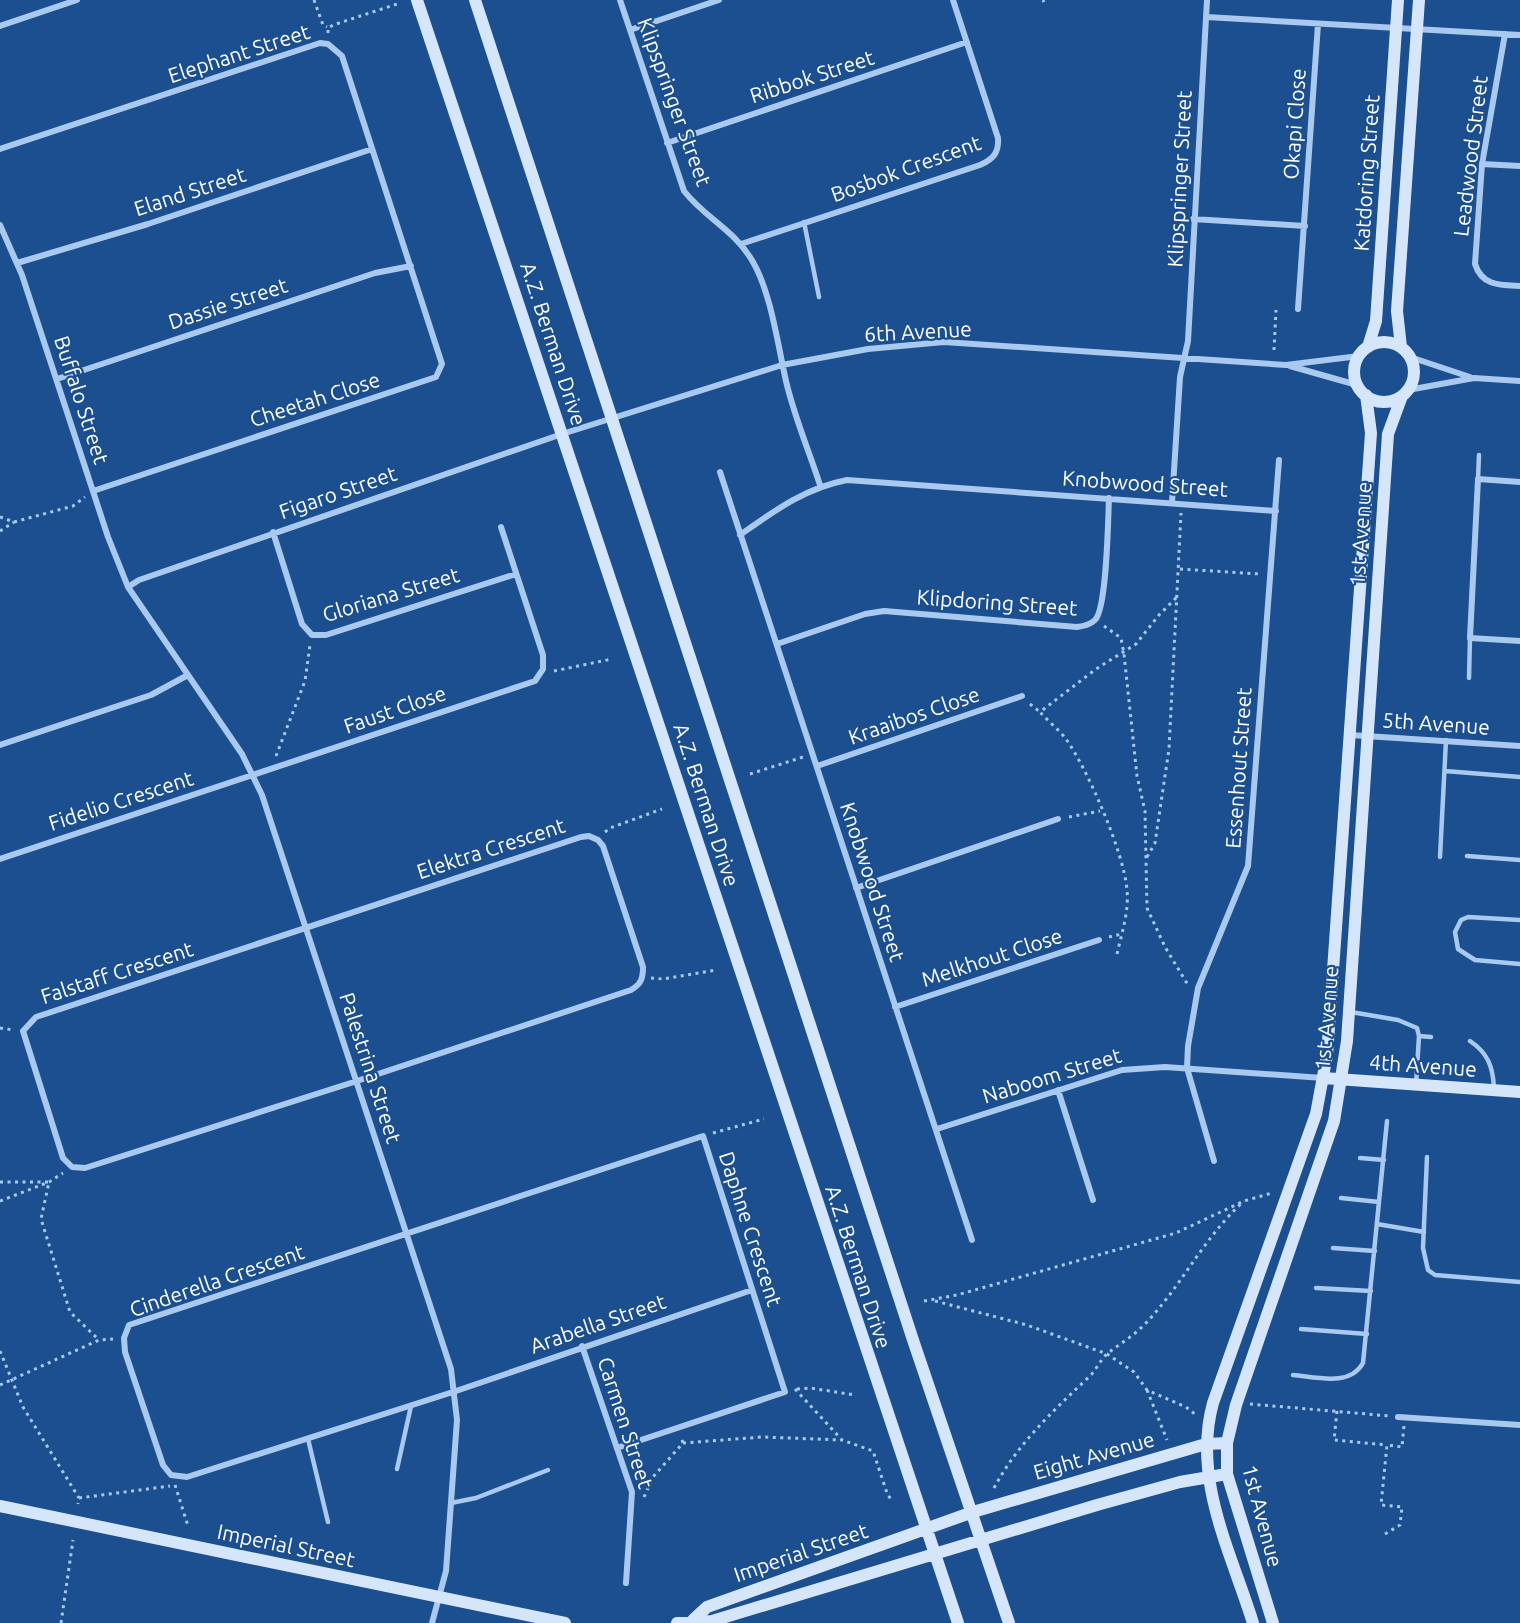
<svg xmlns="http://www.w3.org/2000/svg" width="1520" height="1623" viewBox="0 0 1520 1623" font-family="Ubuntu,sans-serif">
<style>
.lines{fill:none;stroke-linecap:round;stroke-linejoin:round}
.path{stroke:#a9c9ee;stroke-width:3;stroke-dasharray:3 4.5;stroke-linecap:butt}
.lane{stroke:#a9c9ee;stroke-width:4.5}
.street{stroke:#a9c9ee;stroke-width:6}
.secondary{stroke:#d6e6fa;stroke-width:12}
.labels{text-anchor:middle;stroke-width:4.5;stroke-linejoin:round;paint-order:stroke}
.street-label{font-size:21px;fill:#fff;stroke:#1b4f8f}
</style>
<rect width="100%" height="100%" fill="#1b4f8f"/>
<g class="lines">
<!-- path -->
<path class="path" d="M314,0L323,25L327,27
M1043,0L1044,2
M328,33V28L333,25L397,4
M1274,350L1276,310
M0,517L14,522L73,506L85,497
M0,531L14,522
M1180,569L1260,574
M1104,626L1121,638L1124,654L1137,776L1145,811L1147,908L1165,947L1188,985
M554,671L612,659
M1030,704L1040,712
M276,756L305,681L310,645
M750,774L803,757
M1069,817L1100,811
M605,832L610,828L662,809
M1147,857L1155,843L1169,749L1181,513
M1109,937L1122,934
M1117,954C1122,932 1129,912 1127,890C1124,853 1088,770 1066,739C1059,730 1048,721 1040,712L1096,669L1136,644L1159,615L1178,596
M651,978L663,979L716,970
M0,1028L13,1030
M713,1133L764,1119
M0,1182H49L41,1219L70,1312L99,1340
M0,1201L49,1182L63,1173
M924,1301L957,1295L1176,1233L1244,1201L1272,1193
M935,1301L1027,1325L1107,1354L1134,1372L1147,1390L1186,1407L1196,1415
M0,1351L23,1407L79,1498L78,1504
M0,1385L99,1340L113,1339
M795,1389L842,1440L873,1451L888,1496L893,1500
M797,1389L810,1388L855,1395
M1147,1390L1167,1440
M1250,1404L1390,1416
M1337,1411L1334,1440L1387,1445
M683,1443L762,1437L842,1440
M175,1485L188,1526
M994,1488C1018,1443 1054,1410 1091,1375C1097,1368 1101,1359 1108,1353C1120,1344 1133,1336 1144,1325C1182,1286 1203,1238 1244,1201
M644,1497L653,1477L683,1443L681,1436
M79,1498L170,1486
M1385,1534L1400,1525L1402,1507L1381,1505L1387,1445L1402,1447L1404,1426
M61,1623L73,1540"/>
<!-- lane -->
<path class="lane" d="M804,222L819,297
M1478,479L1479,455
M1469,678L1470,638
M1445,771L1520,777
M1467,856L1520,860
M1440,857L1446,740
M1520,920L1468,917L1461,920L1455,932L1458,949L1475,960L1520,964
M1351,1012L1398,1020L1417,1028L1419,1036L1416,1085
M1419,1036L1431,1037
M1470,1041C1488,1053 1493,1067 1494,1088
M1427,1157L1423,1248L1428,1270L1435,1275L1520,1282
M1360,1158L1384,1160
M1341,1198L1379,1202
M1377,1224L1424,1232
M1333,1248L1375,1251
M1316,1288L1371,1291
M1301,1329L1367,1334
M1293,1375C1316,1377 1350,1387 1363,1363L1387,1121
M308,1439L328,1522
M397,1469L411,1406
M451,1503L476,1498L548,1470"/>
<!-- street -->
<path class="street" d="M620,0L684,191C706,219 734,229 753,262C771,293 778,346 786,381C794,416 809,451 820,485
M1206,17L1520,35
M0,26L77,0
M630,30L719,0
M1505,34L1482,164L1475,264C1482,286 1500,285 1520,286
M667,143L967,42
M0,149L320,43L328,44L342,56L442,364L436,377L93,491
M1482,164L1520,166
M1193,219L1305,226
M0,225L22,275L108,537L128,587L242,754L262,795L451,1369L457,1420L446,1571L432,1623
M741,244L980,165C994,159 999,152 998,138L953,0
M17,263L148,224L372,149
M1298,309L1318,24
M1410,357L1470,377
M1290,366L1357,385
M57,379L375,273L411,266
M1408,390L1474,378L1520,381
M720,472L972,1240
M1520,482L1478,479L1470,638L1520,641
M1172,502L1180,377L1188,341L1207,0
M273,532L302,624L312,635H326L516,574
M740,535C774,511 805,488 847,480L1276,511
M128,587L139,580L562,434L782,365L868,349L944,342L1286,365L1359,356
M777,644L865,614L884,611L1077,627C1084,626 1090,625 1095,620C1107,608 1108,519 1109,498
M1350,735L1520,746
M0,745L151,695L188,675
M817,766L1022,696
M589,836L598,840L603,846L643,967C643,979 641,984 631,990L357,1081L85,1168L72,1167L63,1158L23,1031L36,1017L581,837Z
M0,859L535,681L543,669V655L501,527
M856,888L1058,819
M895,1007L1099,940
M1058,1090L1093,1200
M937,1129L1122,1070L1165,1067L1323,1078
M1214,1161L1187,1068L1188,1046L1198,988L1248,866L1279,460
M582,1346L632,1492L626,1583
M1398,1417L1520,1425
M617,1448L785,1392L703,1136L129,1325L124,1338L125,1352L163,1465L171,1475L187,1477L456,1391L752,1290"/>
<!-- secondary -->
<path class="secondary" d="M417,0L958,1623
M475,0L913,1340L1009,1623
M1354 372a30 30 0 1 1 60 0a30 30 0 1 1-60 0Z
M1368,347L1376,321L1398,0
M1401,347L1397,311L1419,0
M1323,1078L1520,1092
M0,1506L565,1623
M693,1620L707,1607L973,1512L1206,1444L1227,1443
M677,1623L712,1621L1097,1505L1180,1482L1227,1474
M1253,1623C1231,1552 1192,1479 1213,1403L1316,1114L1327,1055L1371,433L1366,395
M1273,1623L1227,1474V1443L1236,1405L1334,1121L1347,1041L1388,434L1402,396"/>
</g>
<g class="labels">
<!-- street labels -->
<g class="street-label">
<text transform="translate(239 54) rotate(-18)" y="7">Elephant Street</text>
<text transform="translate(812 77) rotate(-18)" y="7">Ribbok Street</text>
<text transform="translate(674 102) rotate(70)" y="7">Klipspringer Street</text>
<text transform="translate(1295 124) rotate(-86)" y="7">Okapi Close</text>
<text transform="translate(1471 156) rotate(-83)" y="7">Leadwood Street</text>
<text transform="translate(906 169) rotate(-20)" y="7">Bosbok Crescent</text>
<text transform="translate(1367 173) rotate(-86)" y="7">Katdoring Street</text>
<text transform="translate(1180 179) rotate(-87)" y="7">Klipspringer Street</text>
<text transform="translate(190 192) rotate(-18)" y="7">Eland Street</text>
<text transform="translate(228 304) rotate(-18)" y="7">Dassie Street</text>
<text transform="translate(918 332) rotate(-3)" y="7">6th Avenue</text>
<text transform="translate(553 344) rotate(72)" y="7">A.Z. Berman Drive</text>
<text transform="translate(81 400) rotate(72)" y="7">Buffalo Street</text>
<text transform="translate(315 400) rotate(-18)" y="7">Cheetah Close</text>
<text transform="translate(1145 484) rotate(4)" y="7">Knobwood Street</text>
<text transform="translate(338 493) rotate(-19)" y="7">Figaro Street</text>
<text transform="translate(1361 534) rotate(-86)" y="7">1st Avenue</text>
<text transform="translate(391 595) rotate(-17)" y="7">Gloriana Street</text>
<text transform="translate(997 603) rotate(4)" y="7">Klipdoring Street</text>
<text transform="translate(395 710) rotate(-19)" y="7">Faust Close</text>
<text transform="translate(914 716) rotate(-19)" y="7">Kraaibos Close</text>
<text transform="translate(1436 724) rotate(4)" y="7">5th Avenue</text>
<text transform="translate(1239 768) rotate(-86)" y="7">Essenhout Street</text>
<text transform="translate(121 801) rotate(-18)" y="7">Fidelio Crescent</text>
<text transform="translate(706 805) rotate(72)" y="7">A.Z. Berman Drive</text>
<text transform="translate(491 849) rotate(-18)" y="7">Elektra Crescent</text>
<text transform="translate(872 882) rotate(72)" y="7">Knobwood Street</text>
<text transform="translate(992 958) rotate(-18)" y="7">Melkhout Close</text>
<text transform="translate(117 973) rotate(-18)" y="7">Falstaff Crescent</text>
<text transform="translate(1327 1018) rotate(-85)" y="7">1st Avenue</text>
<text transform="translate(1423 1066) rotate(4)" y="7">4th Avenue</text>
<text transform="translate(370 1068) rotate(72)" y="7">Palestrina Street</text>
<text transform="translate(1052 1076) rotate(-17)" y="7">Naboom Street</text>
<text transform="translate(750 1229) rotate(72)" y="7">Daphne Crescent</text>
<text transform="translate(858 1267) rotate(72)" y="7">A.Z. Berman Drive</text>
<text transform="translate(217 1281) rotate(-19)" y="7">Cinderella Crescent</text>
<text transform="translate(598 1324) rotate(-19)" y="7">Arabella Street</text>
<text transform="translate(625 1423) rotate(72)" y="7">Carmen Street</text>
<text transform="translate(1094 1456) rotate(-16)" y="7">Eight Avenue</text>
<text transform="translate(1262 1516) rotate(75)" y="7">1st Avenue</text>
<text transform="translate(286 1546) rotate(12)" y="7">Imperial Street</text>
<text transform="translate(801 1553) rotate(-19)" y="7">Imperial Street</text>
</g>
</g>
</svg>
